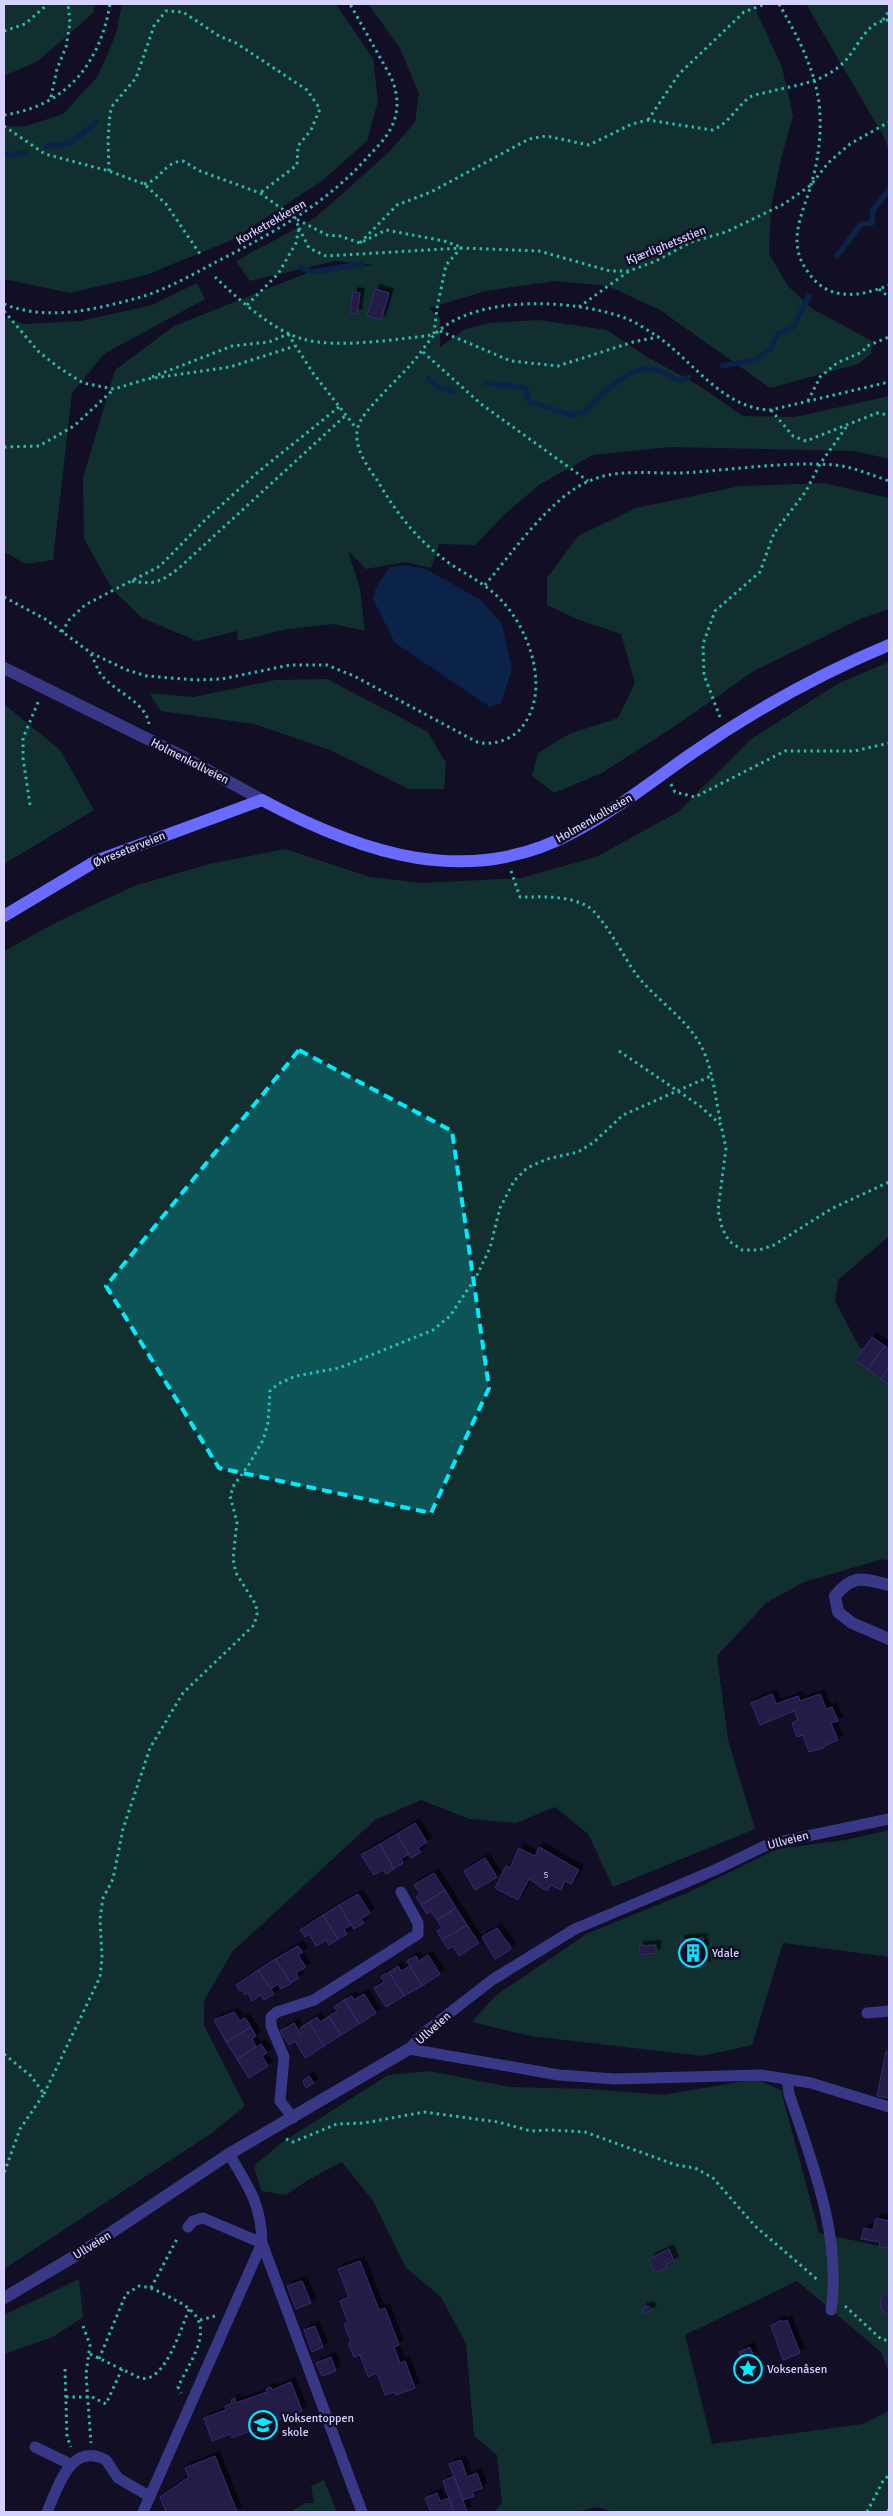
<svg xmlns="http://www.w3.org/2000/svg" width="893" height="2516" viewBox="0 0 893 2516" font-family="Signika,sans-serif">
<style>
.green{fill:#112f2e}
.water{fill:#0b2348}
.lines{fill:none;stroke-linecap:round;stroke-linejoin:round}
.stream{stroke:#0b2348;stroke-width:5.5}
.building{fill:#221a47;stroke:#372b73;filter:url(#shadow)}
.path{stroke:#2cbaad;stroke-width:3;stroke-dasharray:2.5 4;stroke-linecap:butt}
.service{stroke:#393886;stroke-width:11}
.minor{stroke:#393886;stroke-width:12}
.secondary{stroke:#696aff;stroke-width:12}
.marked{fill:#00ebfd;fill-opacity:0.2;stroke:#00ebfd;stroke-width:4;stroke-dasharray:10 6;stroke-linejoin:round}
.labels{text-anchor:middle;stroke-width:5;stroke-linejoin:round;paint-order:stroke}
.number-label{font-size:10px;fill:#a9a4d1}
.street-label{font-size:12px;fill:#d6d2ff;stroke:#110e25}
.poi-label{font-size:12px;fill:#d6d2ff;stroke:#110e25;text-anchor:start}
</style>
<defs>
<filter id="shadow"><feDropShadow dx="4.5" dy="-4.5" stdDeviation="0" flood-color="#0009"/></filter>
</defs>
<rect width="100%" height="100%" fill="#110e25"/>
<!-- green -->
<path class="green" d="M4,4H95L93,13L38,61L4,76Z
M122,4H336L373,59L378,101L367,141L322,181L232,240L146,275L70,293L4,279V127L26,126L63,114L98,76L116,34Z
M368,4H753L782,67L793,116L781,159L771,207L769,254L788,286L811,308L872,341L871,354L858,364L770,388L660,310L608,286L555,281L486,291L429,308L440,318V347L465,329L489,323L539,320L607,330L649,358L698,385L743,416L795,417L889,396V459L854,451L670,447L593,455L539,485L506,513L475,545L439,544L431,568L406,562L366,569L348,551L360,589L365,631L334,624L288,629L238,641L237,631L197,641L142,618L113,590L84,539L83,478L115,370L174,326L307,273L373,265L335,261L250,281L236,261L315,218L389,152L415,122L419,94L400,48Z
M806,4H889V151L884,137Z
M197,283L205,299L104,354L72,393L53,560L26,564L4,552V318L24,324L81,321L152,305Z
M824,483L889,498V609L860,619L754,671L675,726L602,773L554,793L532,776L538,753L569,734L618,718L635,683L621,634L579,620L547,605V578L578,536L636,508L740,486Z
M889,662V1236L838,1280L835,1301L860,1348L882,1361H889V1561L883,1559L804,1582L766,1603L717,1656L728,1740L755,1829L613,1887L588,1834L555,1807L516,1823L469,1819L421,1800L375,1820L232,1952L204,2001V2025L245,2106L212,2133L4,2269V951L57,922L134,886L209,864L285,849L370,877L423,883L521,878L596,857L678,812L751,739L839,683Z
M327,679L428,732L446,763L444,789H409L330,750L254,724L161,711L149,693L193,697L276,680Z
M4,704L60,750L94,810L4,864Z
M889,1830V1957L783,1943L752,2045L702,2056L530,2036L472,2022L495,1996L588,1933L687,1893L777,1849L845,1840Z
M430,2071L510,2087L589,2089L663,2095L756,2079L781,2090L819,2233L889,2248V2373L881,2352L797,2281L685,2335L712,2444L863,2424L889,2411V2512H613L597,2507L576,2512H494L502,2503L497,2455L474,2436L466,2344L441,2297L406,2268L373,2201L342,2162L308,2180L286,2195L261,2191L254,2166L281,2143L388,2075Z
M79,2279L83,2317L53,2337L4,2354V2315Z
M324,2480L337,2512H294L293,2510L306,2503H314L311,2486Z"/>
<!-- water -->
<path class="water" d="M405,565L426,569L481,600L502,624L512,669L501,703L490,707L395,643L373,599L376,587L390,567Z"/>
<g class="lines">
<!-- stream -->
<path class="stream" d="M46,146C72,146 77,138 96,122
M4,155L26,153
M837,256L861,224L872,223L873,210L889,190
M300,267L312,272L362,264
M722,366L755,360L770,349L778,334L793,327L809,296
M429,379L439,388L452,391
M485,383L525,388L530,402L571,415L584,413C597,398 629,366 650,369C661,370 670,375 679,381L689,377"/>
</g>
<!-- building -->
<path class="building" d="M375,289L389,293L381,320L367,316Z
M353,292L360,293L357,314L350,313Z
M872,1337L885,1346L868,1369L855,1360Z
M885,1346L889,1349V1367L881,1379L868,1369Z
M889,1367V1384L881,1379Z
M772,1694L776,1704L798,1696L800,1701L820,1694L826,1709L832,1707L838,1721L831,1723L838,1740L824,1746V1748L809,1752L803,1735L797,1737L792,1723L798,1720L794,1711L760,1725L751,1703Z
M415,1823L427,1842L418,1848L421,1852L411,1858L397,1834Z
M397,1834L409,1854L401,1859L403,1863L394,1869L380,1844Z
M380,1844L394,1869L386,1874L383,1870L374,1875L361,1855Z
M539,1847L579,1870L571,1884L565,1881L561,1890L551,1885L547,1891L529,1879L518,1900L495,1888L506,1866L510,1868L519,1848L535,1856Z
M485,1858L497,1877L475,1890L464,1871Z
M434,1873L445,1890L421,1905L416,1897L420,1894L414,1885Z
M445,1890L456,1908L437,1920L431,1911L427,1914L421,1905Z
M358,1894L370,1913L361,1919L364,1923L354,1929L339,1905Z
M339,1905L351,1925L344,1929L347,1934L338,1939L323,1915Z
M456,1908L467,1925L442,1940L437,1931L442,1928L437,1920Z
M323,1915L338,1939L329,1945L326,1940L316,1946L309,1934L305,1937L300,1930Z
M467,1925L479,1943L459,1956L453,1946L448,1949L442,1940Z
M497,1928L511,1947L510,1950L495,1959L482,1937Z
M703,1938L706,1966L683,1968L680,1940Z
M656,1945V1953L640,1955L639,1946Z
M298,1946L303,1952L298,1955L306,1967L296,1973L299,1978L291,1983L275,1959Z
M428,1955L440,1974L422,1986L407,1961L416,1956L419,1961Z
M275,1959L291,1983L281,1989L278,1984L271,1989L258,1970Z
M398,1966L401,1971L410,1966L422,1986L404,1996L389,1972Z
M258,1970L274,1994L264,2000L261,1995L252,2001L248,1993L245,1995L242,1990L240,1991L236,1985Z
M389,1972L404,1996L386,2007L374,1988L384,1982L381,1977Z
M364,1994L376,2013L359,2024L344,2000L352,1996L354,2000Z
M344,2000L359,2024L341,2035L329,2016L337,2011L334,2007Z
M234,2012L240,2021L245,2018L251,2027L226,2042L214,2020Z
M329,2016L341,2035L324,2046L309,2022L317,2017L320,2022Z
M309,2022L324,2046L305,2058L295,2041L289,2045L280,2031L294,2023L301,2034L302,2032L300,2028Z
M251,2027L256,2036L252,2039L256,2047L237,2059L226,2042Z
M261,2044L267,2053L262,2056L268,2066L249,2078L237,2059Z
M886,2052H889V2098L877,2096Z
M309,2076L314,2083L306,2088L303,2081Z
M876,2218L889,2221V2244L887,2248L879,2247L880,2242L861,2239L864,2228L873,2230Z
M669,2249L674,2261L667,2264L668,2267L655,2273L649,2259Z
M360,2261L379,2310L385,2308L399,2345L394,2347L400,2363L405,2361L415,2388L396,2395L395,2392L385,2395L377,2373L368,2377L360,2355L354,2357L348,2343L351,2342L344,2324L348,2323L340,2301L349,2297L338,2269Z
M302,2281L311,2303L296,2309L287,2286Z
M888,2292H889V2315L882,2310L880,2304L881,2298Z
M649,2306L652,2310L644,2314L642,2308Z
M781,2320L782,2322L787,2320L800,2353L783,2360L771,2326Z
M315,2326L323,2347L312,2352L304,2330Z
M750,2347L754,2358L743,2363L739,2352Z
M331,2357L336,2371L322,2376L316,2363Z
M291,2382L302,2411L232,2438L230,2434L212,2441L204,2418L226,2410L225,2406L232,2403L231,2400L235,2398L236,2403L267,2392L266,2389L271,2387L272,2390Z
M215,2456L237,2512H166L160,2497L189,2477L185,2468Z
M461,2460L467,2477L477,2473L482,2488L472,2492L474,2496L463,2500L449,2464Z
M454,2476L467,2511L464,2512H454L443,2481Z
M437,2493L440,2501L449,2498L454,2512H431L425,2498Z"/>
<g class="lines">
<!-- path -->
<path class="path" d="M779,4C798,37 818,74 820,114C821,138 818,162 811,185C806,203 797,221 797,240C797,252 801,263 808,272C828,302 860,297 889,285
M883,20L889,11
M4,31L25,24L48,4
M51,97L57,69L66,47L70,23L68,4
M4,115C66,106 100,64 110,4
M648,120L679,74L744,12L765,4
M4,126L45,154L109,171L144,184L166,204L200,254
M109,171L108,140L110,113L113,105L136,78L154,26L166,11L183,12L219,36L236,43L307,90L320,109L311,130L298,146L297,165L260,193
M144,184C163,179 163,162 183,161L200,171L260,193L296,219L327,235L340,236L360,243L386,230L444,241L461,247
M299,228L309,248L326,256L461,248L539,251L610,271H629L656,261L691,242L726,232L784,204L811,185L828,163L850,144L889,122
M360,243L397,205L431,192L529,139L546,136L589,145L632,124L648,120L712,130C729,124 736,107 750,97C755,94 766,93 772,91C797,85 824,82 843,63C858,49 865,21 889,20
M215,277C237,298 273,331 303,339C336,349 398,339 433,335
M879,289L889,297
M4,304C48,322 97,309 141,297C167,289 192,275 216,262C271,234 323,206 365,160C374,150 385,140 391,128C400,111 398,93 391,77L350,4
M247,305L278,274L296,243L299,228L296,220
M579,307L629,271
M4,311L38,351L58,367L83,383L114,389L147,379L230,367L295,346
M440,331L511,361L558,366L633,342L658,337
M288,334L313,373L356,428
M434,334L437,308L446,265L461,248
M423,352L481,404L588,481
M152,377L232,346L269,342L288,334
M808,401L820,377L837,363L862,352L867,346L889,337
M771,410L793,436L806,441L877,413L889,415
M4,447L39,446L74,426L114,389
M132,581C154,585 160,582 178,569L346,415
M485,585C512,553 551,497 589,481C619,468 652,474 683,473C733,470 785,461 835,465C854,467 871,475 889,481
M4,597L45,619L91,653L127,670L147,676L196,680L222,679L290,665H327L354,676L477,742C493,746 512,740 522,727C551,691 530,630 501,600C486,584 467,575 449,563C417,540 397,514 377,480C369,469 358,453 357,439C356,429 359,422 365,414C379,396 397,380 412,363C420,354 427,343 435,334C477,294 573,299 625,318C636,322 647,330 657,336C693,361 723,409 771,410L889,382
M62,632L69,620L85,605L160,566L206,519L258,472L339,407
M91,654C95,662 98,672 104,678C118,693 146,703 149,724
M720,717L704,675L703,644L715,611L760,572L774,533L806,491L820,464L847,426
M671,784L675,792L695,797L785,751H855L889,743
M30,805L23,758V738L39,700
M511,871L520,897C543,897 567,895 587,906C603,915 624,958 636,974C655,999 684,1016 700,1044C713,1067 715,1098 721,1124
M619,1051L700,1106L721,1125L726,1148L718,1210L722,1228L729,1241L742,1250H759L774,1245L831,1209L889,1182
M4,2054L31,2076L44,2094L20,2129L4,2173
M44,2094L100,1977L102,1957L100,1919L103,1898L113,1879L123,1829L150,1748L183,1693L254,1625L257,1614L256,1605L236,1573L233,1559L237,1522L230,1496L234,1485L248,1466L263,1440L268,1423L270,1391L278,1384L296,1376L339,1368L433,1330L450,1316L476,1277L490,1248L500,1208L514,1181L527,1168L547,1159L578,1152L594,1142L623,1115L711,1076
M286,2139L293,2142L337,2124L364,2123L424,2112L498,2122L531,2131L550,2130L585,2132L676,2165L695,2168L713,2178L755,2226L819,2281
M151,2288L178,2237
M845,2306L881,2339L889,2341
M200,2320L215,2316
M83,2326L90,2345L86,2374L91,2443
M90,2354L140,2378C165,2385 182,2325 190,2307
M99,2359L126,2294L139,2286C152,2287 164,2294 175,2300C221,2322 194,2353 178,2387L181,2393
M65,2369L67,2437L71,2447
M66,2397H92L106,2404L122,2369
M867,2512L883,2481L889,2475
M888,2512L889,2506"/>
<!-- service -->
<path class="service" d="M867,2013L889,2011
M409,2049L425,2032L492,1980L575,1929L715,1870L769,1844L889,1819
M409,2049L559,2075L615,2079L761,2075L811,2083L889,2107
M787,2079L789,2094C812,2162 842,2237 831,2310
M293,2118L280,2101L284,2057L271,2026V2017L277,2012L314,2000L418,1934V1923L401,1892
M229,2154C249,2188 261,2203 262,2243L362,2512
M188,2227L193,2221L203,2218L262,2243
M35,2447L70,2464
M47,2512C58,2488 70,2441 106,2460L118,2478L149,2496
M143,2512L262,2243"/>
<!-- minor -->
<path class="minor" d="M4,668L182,756L262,800
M889,1585C863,1579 854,1573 835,1596L838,1612L852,1623L889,1639
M4,2298L85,2250L229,2154L409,2049"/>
<!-- secondary -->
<path class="secondary" d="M4,916L96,861L262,800C361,853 468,890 574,832C616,810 652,781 691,754C753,711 819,674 889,645"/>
</g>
<!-- marked area -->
<path class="marked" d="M299,1050L452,1131L489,1388L431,1513L219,1468L106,1286Z"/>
<!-- icons -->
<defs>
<symbol id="building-ring" viewBox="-11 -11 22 22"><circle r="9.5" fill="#110e25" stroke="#00ebfd" stroke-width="1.5"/><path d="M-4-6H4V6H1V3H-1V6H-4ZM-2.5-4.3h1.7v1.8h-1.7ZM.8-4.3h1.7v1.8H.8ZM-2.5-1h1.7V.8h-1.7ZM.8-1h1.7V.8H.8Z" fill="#00ebfd"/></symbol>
<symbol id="sight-ring" viewBox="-11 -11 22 22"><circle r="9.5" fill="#110e25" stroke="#00ebfd" stroke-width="1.5"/><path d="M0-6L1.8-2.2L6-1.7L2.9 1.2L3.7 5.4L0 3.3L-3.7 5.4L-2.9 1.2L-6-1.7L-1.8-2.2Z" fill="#00ebfd"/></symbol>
<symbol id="school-ring" viewBox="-11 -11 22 22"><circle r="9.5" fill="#110e25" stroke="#00ebfd" stroke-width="1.5"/><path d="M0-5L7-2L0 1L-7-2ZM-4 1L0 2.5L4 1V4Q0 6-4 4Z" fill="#00ebfd"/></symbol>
</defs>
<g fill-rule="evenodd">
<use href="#building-ring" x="677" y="1937" width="32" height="32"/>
<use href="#sight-ring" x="732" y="2353" width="32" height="32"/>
<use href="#school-ring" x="247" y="2409" width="32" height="32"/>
</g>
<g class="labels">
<!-- number labels -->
<g class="number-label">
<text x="546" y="1878">5</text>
</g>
<!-- street labels -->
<g class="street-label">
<text transform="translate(271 222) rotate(-30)" y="4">Korketrekkeren</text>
<text transform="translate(666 245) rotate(-22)" y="4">Kjærlighetsstien</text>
<text transform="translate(190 761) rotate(27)" y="4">Holmenkollveien</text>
<text transform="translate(594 818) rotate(-30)" y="4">Holmenkollveien</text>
<text transform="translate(129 849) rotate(-22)" y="4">Øvreseterveien</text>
<text transform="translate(788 1840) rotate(-15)" y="4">Ullveien</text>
<text transform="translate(433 2028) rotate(-42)" y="4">Ullveien</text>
<text transform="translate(92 2245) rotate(-32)" y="4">Ullveien</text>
</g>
<!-- poi labels -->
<g class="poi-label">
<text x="712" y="1957">Ydale</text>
<text x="767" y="2373">Voksenåsen</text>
<text x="282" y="2422">Voksentoppen<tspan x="282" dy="14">skole</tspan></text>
</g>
</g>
<!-- border -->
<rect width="893" height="2516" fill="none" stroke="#d6d2ff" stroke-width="10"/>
</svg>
